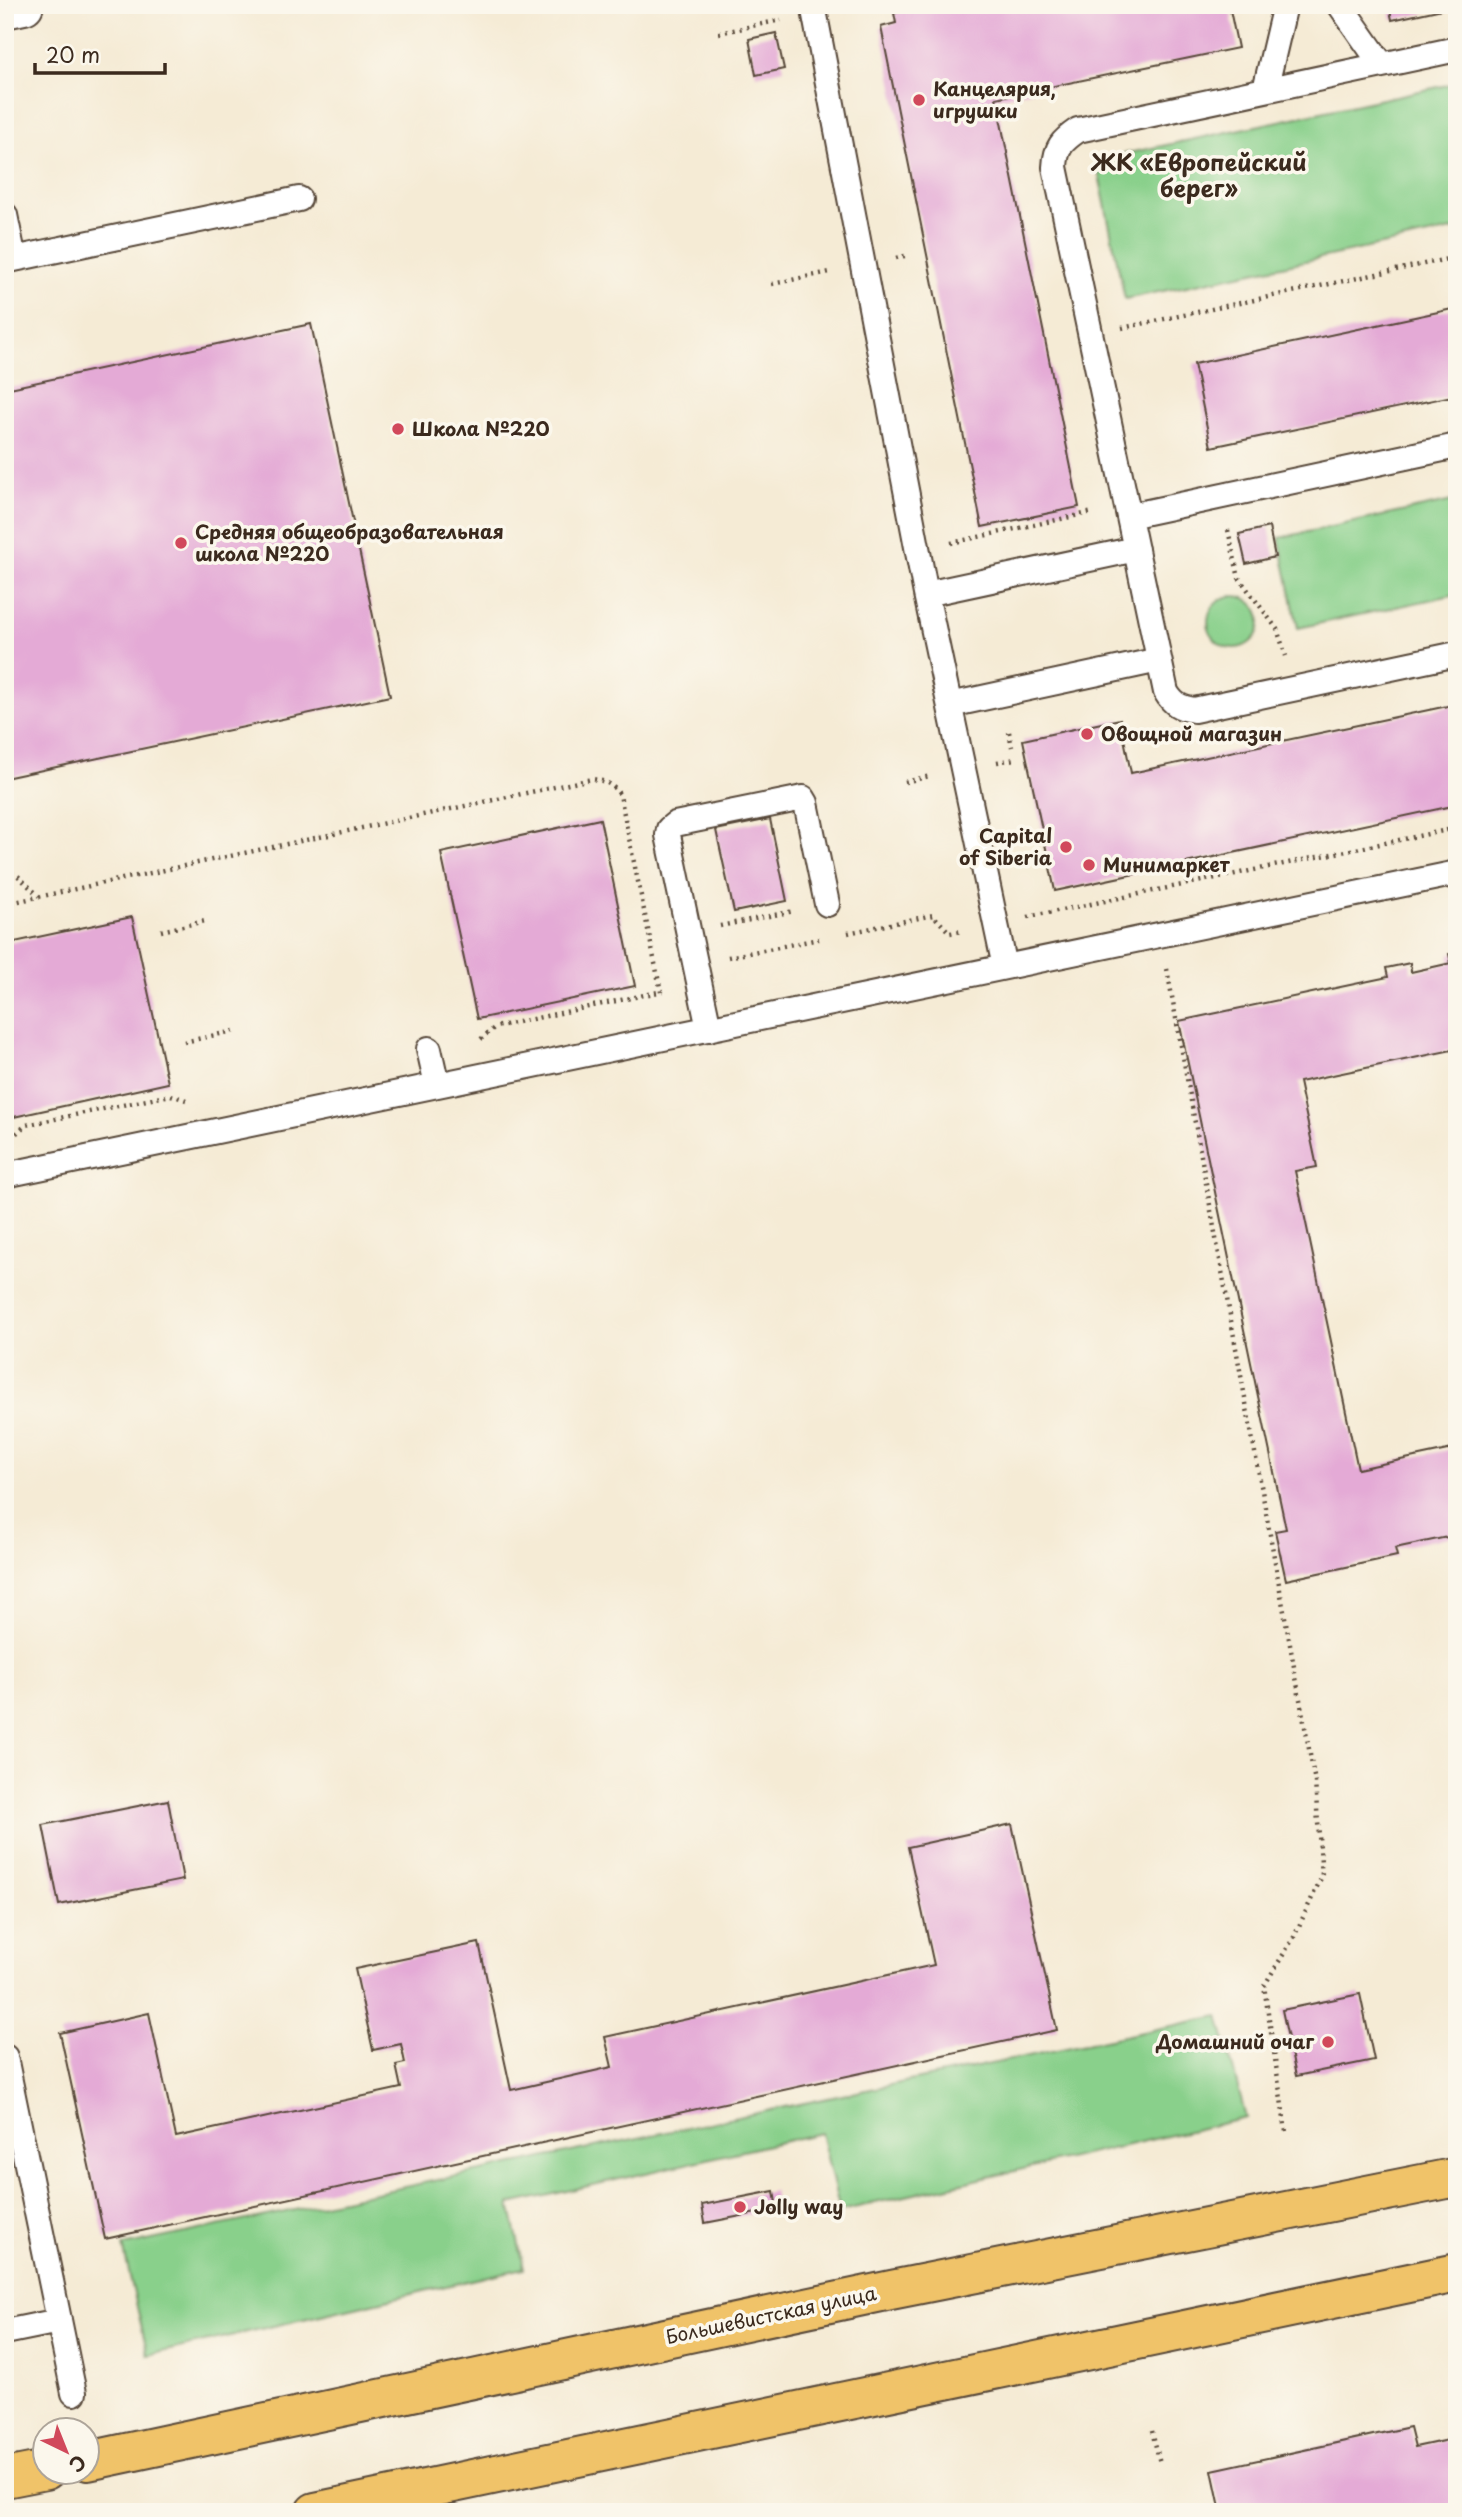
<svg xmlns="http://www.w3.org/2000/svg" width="1462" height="2517" viewBox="0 0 1462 2517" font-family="'Playpen Sans',sans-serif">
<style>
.green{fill:#89d08b;stroke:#627d54;stroke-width:2}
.building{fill:#e4aad6}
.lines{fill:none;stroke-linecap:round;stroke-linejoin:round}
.lane-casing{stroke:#574739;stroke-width:28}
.street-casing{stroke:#574739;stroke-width:42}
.highway-casing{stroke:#574739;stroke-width:42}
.path{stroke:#574739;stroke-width:4.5;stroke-dasharray:2 5;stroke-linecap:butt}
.lane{stroke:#fff;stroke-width:24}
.street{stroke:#fff;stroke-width:38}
.highway{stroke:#f0c369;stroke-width:38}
.poi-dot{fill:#d1495b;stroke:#fbf7ec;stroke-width:2.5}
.labels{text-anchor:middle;stroke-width:7;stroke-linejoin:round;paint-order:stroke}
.poi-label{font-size:19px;font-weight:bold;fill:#3b2a1e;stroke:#fbf7ec;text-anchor:start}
.street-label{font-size:19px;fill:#3b2a1e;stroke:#fbf7ec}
.quarter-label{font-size:23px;font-weight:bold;fill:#3b2a1e;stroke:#fbf7ec}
</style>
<rect width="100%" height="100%" fill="#fbf7ec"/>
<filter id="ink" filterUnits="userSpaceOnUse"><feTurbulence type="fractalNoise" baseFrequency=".0143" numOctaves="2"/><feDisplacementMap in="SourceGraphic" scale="14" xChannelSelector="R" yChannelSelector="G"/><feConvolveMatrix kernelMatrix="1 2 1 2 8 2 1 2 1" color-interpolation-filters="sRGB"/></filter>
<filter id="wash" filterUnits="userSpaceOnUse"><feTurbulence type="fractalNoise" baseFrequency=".00686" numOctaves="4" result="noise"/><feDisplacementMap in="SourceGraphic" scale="28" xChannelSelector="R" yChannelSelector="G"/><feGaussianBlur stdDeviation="1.57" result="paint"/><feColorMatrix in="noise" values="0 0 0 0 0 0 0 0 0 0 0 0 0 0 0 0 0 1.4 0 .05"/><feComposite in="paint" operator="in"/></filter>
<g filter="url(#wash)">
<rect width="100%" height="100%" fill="#f5ebd5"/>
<!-- green -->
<path class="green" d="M1457,83V229L1125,299L1099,175L1102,164L1110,157Z
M1457,500V594L1298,628L1279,538Z
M1208 622a26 26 0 1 1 52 0a26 26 0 1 1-52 0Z
M1219,2016L1246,2118L840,2211L821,2133L510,2204L524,2268L148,2355L123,2246Z"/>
<g id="blocks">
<!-- building -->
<path class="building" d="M930,5H1229L1238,48L996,98L1079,507L982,527L881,27L896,23L894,13Z
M1389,5H1456V6L1392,20Z
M776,33L784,69L756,75L749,39Z
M1457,308V395L1211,447L1194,364Z
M311,324L390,696L5,778V389Z
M1269,527L1275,557L1246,564L1239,534Z
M1457,704V805L1055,891L1023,740L1120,719L1131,773Z
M600,819L635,986L477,1019L441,853Z
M770,819L787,901L734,912L716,830Z
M132,917L168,1083L9,1118L5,1099V944Z
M1457,952V1049L1299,1082L1317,1167L1295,1171L1358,1469L1457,1448V1535L1395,1548L1397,1556L1286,1580L1275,1531L1286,1529L1179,1021L1388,977L1386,968L1410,963L1411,972L1451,963L1449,954Z
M168,1800L183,1880L59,1905L43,1825Z
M1012,1824L1057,2030L105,2239L60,2033L149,2013L176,2137L401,2088L396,2065L405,2063L401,2044L373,2050L355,1969L479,1943L511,2090L612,2067L605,2037L934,1965L908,1847Z
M1360,1994L1374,2060L1296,2076L1282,2010Z
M774,2191L777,2209L705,2223L702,2205Z
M1410,2427L1415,2447L1457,2438V2512H1221L1212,2470Z"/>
</g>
</g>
<g filter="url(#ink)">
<use href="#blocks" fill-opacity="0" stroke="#574739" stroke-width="2"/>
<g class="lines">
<defs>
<path id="lane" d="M813,5L926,594L1005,967
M1340,5L1382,65
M1457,49L1078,130C1062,141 1056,147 1055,167L1166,692C1173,704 1180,708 1194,710L1457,654
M1265,90L1285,5
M5,215L14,259L5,261
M14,259L299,199
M1129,516L1457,446
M926,594L1136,549
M950,705L1159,660
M709,1029L668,835L669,829L675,824L803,798L806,803L827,904
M429,1049L437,1085
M5,1175L1457,873
M5,2057L74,2393
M5,2332L59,2321"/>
<path id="street" d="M5,9L24,5"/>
<path id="highway" d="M88,2461L891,2290L1457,2177
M5,2478L46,2470
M315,2512L1457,2273"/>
</defs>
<!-- lane casing -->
<use href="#lane" class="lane-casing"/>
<!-- street casing -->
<use href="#street" class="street-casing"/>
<!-- highway casing -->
<use href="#highway" class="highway-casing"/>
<!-- path -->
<path class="path" d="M719,33L781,20
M896,258L909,255
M772,284L830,272
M1122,328L1457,257
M1228,530L1239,578L1277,629L1286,656
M951,543L1093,512
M1009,732L1012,747
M997,762L1015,759
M905,782L930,776
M5,872L16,874L39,896
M5,904L592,779C606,781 612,784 620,795L661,992
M1028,917L1457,828
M720,926L794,911
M161,931L205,921
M848,933L933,915L950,933L962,931
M728,957L819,939
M1167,969L1315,1782L1322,1876L1294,1937L1264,1986L1286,2132
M481,1039L495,1027L663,991
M184,1042L238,1030
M11,1138L26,1125L171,1095L186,1100
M1152,2431L1160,2463"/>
<!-- lane -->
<use href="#lane" class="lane"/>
<!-- street -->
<use href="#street" class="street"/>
<!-- highway -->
<use href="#highway" class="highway"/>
</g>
</g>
<!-- markers -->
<g class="poi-dot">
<circle cx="919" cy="100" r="7"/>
<circle cx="398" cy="429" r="7"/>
<circle cx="181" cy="543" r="7"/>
<circle cx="1087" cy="734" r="7"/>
<circle cx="1066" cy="847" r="7"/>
<circle cx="1089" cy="865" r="7"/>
<circle cx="1328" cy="2042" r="7"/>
<circle cx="740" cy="2207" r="7"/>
</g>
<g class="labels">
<!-- poi labels -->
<g class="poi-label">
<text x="933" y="96">Канцелярия,<tspan x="933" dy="22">игрушки</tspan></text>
<text x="412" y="436">Школа №220</text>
<text x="195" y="539">Средняя общеобразовательная<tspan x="195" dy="22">школа №220</tspan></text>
<text x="1101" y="741">Овощной магазин</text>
<text x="1052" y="843" text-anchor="end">Capital<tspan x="1052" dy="22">of Siberia</tspan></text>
<text x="1103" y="872">Минимаркет</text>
<text x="1314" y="2049" text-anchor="end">Домашний очаг</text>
<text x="754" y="2214">Jolly way</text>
</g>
<!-- street labels -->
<g class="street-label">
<text transform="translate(771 2315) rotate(-12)" y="7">Большевистская улица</text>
</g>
<!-- quarter labels -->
<g class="quarter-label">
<text x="1199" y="171">ЖК «Европейский<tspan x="1199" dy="26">берег»</tspan></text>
</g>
</g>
<!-- margin -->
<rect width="1462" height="2517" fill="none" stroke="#fbf7ec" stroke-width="28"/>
<!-- north arrow -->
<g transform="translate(66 2451) rotate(137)"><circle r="33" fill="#fbf7ec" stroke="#aea59a" stroke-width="2"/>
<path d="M0-5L12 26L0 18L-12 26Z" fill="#d1495b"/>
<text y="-10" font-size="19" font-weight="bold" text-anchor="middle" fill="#3b2a1e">С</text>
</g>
<!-- scale -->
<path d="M35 63v10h130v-10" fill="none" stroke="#3b2a1e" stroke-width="3.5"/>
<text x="46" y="63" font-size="21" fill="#3b2a1e" stroke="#fbf7ec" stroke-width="5" paint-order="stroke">20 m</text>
</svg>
